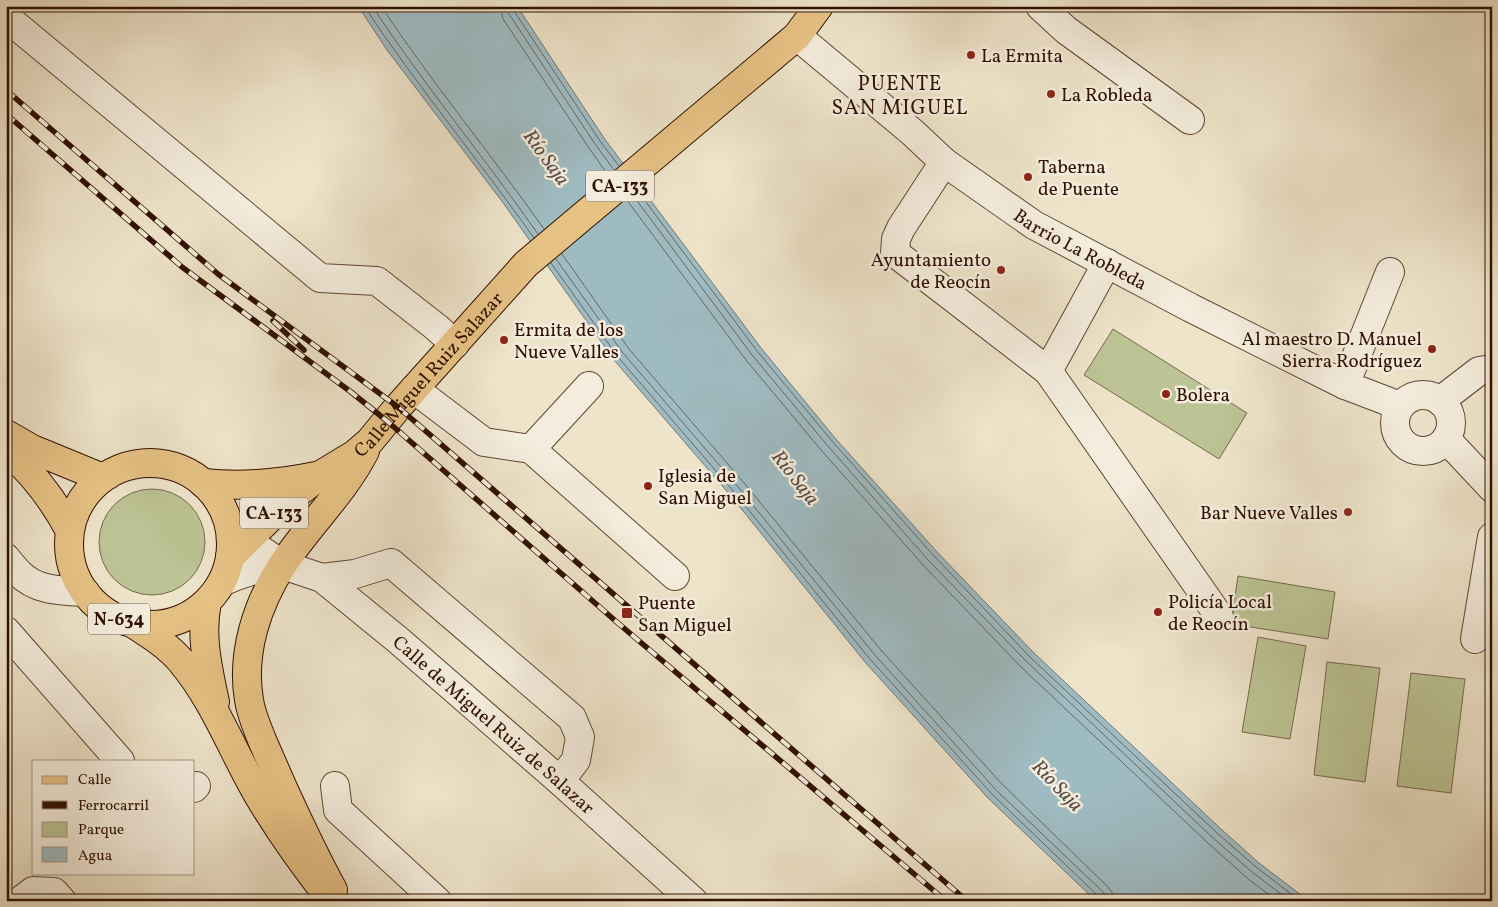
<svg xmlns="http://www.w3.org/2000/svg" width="1498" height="907" viewBox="0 0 1498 907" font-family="Vollkorn,serif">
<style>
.green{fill:#bcc394;stroke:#766a4a}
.water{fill:#9fbbc2;stroke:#737775}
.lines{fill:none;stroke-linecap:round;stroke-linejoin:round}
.shore{stroke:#686662;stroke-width:1}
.minor-casing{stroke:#604533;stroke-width:30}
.major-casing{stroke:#301001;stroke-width:30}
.highway-casing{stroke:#301001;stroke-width:30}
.minor{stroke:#f4eddd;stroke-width:28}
.major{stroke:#e7c285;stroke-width:28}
.highway{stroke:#e7c285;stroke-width:28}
.rail-casing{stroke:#301001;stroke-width:5.5}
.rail{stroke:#f4eddd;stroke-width:4;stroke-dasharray:11;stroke-linecap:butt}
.poi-dot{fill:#8f2418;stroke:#f4eddd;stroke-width:2}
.labels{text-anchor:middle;stroke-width:5;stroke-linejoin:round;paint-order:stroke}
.shield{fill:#f4eddd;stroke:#6b5243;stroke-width:1}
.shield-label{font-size:18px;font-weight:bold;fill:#301001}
.poi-label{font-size:19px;fill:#301001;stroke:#f4eddd;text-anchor:start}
.street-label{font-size:19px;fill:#301001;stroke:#f4eddd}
.water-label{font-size:20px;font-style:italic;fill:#574c45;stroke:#f4eddd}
.quarter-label{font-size:21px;letter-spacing:1px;fill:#301001;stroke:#f4eddd}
</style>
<rect width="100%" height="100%" fill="#eee4ca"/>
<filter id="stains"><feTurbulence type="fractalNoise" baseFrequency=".004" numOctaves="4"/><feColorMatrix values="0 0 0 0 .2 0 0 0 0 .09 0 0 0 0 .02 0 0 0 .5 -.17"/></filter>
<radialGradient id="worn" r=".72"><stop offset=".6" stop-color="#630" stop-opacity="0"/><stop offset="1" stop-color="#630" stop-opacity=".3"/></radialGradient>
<!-- green -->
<path class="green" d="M1113,329L1247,413L1219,459L1084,375Z
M99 542a53 53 0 1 1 106 0a53 53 0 1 1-106 0Z
M1238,576L1335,592L1328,639L1231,624Z
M1258,637L1306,646L1290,739L1242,732Z
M1327,662L1380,668L1365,782L1314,775Z
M1411,673L1465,679L1451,793L1397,786Z"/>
<!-- water -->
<path class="water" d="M358,6H517L604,138L761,348L835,438L938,553L1034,653L1221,829L1259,863L1309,901H1096L988,798L865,662L731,496L614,360L504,204L387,50Z"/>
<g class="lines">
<!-- shore -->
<path class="shore" d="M364,6C417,86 479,160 534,238
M372,6C424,85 484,157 538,234
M381,6C432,83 491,154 544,229
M500,6L503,19L589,148L608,175
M507,6L509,14L595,144L614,170
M513,6L514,11L600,141L619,166
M637,190L757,351L832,441L934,556L1030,657L1217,833L1256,867L1300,901
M632,194L752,355L827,445L929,561L1026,661L1213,838L1252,872L1290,901
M626,199L746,360L821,450L924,566L1021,667L1208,843L1247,878L1277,901
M562,254L629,349L745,484L880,649L1002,784L1107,886L1112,892L1113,901
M556,259L623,353L739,488L874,654L996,790L1102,891L1105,895V901
M551,263L618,357L734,492L869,658L992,794L1097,895L1099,901"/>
<defs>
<g id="minor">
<path d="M1040,6L1066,30L1190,120"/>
<path d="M6,17L320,278L377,281L436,327L455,344"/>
<path id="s1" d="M797,36L912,132L944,162L1034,225L1191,308L1345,385L1400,406"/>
<path d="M944,162L901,228L896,239L895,253L1048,371L1219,616"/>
<path d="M1048,371L1107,263"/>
<path d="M1345,385L1390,272"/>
<path d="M414,389L484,442L531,449L589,386"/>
<circle cx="1423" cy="423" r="28"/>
<path d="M1440,401L1479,371L1492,369"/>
<path d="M1447,440L1492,488"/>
<path d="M531,449L675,576"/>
<path id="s2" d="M230,529L283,565L322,578L398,640L560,781L693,901"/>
<path d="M6,558C10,563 14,568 19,573C36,591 62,591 85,592"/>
<path d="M322,578L355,574L391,563L572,718L580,737L576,760L560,781"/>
<path d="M222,582C242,573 261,567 283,565"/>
<path d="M6,631L120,761"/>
<path d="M1475,639L1492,537"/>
<path d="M335,786L338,810L437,901"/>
<path d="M194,788L196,786"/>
<path d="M20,901L33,891L54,892L62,901"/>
</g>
<g id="major">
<path d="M203,483C242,487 278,484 316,476"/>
<path id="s3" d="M230,557L286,502L322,474L355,454L370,441L398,407L526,264L797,36L819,6"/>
<path d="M333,890C315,857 299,823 283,788C276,772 269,756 262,740C257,727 251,714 249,700C241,653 257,604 283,564C309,525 344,492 365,451"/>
</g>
<path id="highway" d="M6,434L32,449L88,472L101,477L108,475
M6,449C34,474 53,499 70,531
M69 544a81 81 0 1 1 162 0a81 81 0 1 1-162 0Z
M207,602C200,636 208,669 215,702
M132,623C149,634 167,645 180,660C214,700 232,750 258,795C280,832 305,867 332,901"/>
</defs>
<!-- minor casing -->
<use href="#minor" class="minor-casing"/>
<!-- major casing -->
<use href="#major" class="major-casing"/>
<!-- highway casing -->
<use href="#highway" class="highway-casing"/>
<!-- minor -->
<use href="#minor" class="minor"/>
<!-- major -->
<use href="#major" class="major"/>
<!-- highway -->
<use href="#highway" class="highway"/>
<defs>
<path id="rail" d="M6,90L218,274L398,407L967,901
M6,114L182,267L351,392L387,421L619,624L946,901
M273,321L304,350"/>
</defs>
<!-- rail casing -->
<use href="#rail" class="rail-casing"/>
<!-- rail -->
<use href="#rail" class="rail"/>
</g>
<!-- markers -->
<g class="poi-dot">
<circle cx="971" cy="55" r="5"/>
<circle cx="1051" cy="94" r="5"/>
<circle cx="1028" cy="177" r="5"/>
<circle cx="1001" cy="270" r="5"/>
<circle cx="504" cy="340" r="5"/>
<circle cx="1432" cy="349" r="5"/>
<circle cx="1166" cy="394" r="5"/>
<circle cx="648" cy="486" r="5"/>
<circle cx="1348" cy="512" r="5"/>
<circle cx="1158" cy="612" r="5"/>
<rect x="621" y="607" width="12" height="12" rx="2.5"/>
</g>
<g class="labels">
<!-- shield labels -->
<g class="shield">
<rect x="586" y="170.5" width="68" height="31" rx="4"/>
<rect x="240" y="497.5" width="68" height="31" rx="4"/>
<rect x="88" y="603.5" width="62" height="31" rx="4"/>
</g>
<g class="shield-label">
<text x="620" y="192">CA-133</text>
<text x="274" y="519">CA-133</text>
<text x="119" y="625">N-634</text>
</g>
<!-- poi labels -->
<g class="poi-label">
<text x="981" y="62">La Ermita</text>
<text x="1061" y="101">La Robleda</text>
<text x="1038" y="173">Taberna<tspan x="1038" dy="22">de Puente</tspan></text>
<text x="991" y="266" text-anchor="end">Ayuntamiento<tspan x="991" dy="22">de Reocín</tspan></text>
<text x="514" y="336">Ermita de los<tspan x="514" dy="22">Nueve Valles</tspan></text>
<text x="1422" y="345" text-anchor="end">Al maestro D. Manuel<tspan x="1422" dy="22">Sierra Rodríguez</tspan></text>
<text x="1176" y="401">Bolera</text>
<text x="658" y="482">Iglesia de<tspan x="658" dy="22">San Miguel</tspan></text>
<text x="1338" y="519" text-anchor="end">Bar Nueve Valles</text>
<text x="1168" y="608">Policía Local<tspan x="1168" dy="22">de Reocín</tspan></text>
<text x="638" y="609">Puente<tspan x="638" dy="22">San Miguel</tspan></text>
</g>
<!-- street labels -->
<g class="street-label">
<text dy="7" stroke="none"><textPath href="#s1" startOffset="356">Barrio La Robleda</textPath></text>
<text dy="7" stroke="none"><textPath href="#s3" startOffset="271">Calle Miguel Ruiz Salazar</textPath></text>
<text dy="7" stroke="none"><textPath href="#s2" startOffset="331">Calle de Miguel Ruiz de Salazar</textPath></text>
</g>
<!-- water labels -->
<g class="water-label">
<text transform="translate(547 157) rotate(54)" y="7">Río Saja</text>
<text transform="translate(796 477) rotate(52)" y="7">Río Saja</text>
<text transform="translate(1058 785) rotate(46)" y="7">Río Saja</text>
</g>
<!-- quarter labels -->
<g class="quarter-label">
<text x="900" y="90">PUENTE<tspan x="900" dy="24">SAN MIGUEL</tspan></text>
</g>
</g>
<!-- margin -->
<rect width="1498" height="907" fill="none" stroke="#eee4ca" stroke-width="25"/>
<rect x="8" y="8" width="1483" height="892" fill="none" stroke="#301001" stroke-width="2.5"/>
<rect x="12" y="12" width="1473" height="882" fill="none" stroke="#301001"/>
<!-- legend -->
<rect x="32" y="760" width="162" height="115" fill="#f4eddd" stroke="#a69585"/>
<rect x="42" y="776" width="25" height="8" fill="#e7c285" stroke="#a69585"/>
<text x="78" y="784" font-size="15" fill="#301001">Calle</text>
<rect x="42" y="801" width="25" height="8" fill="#301001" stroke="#a69585"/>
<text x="78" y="810" font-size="15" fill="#301001">Ferrocarril</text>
<rect x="42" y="822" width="25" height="15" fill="#bcc394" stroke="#a69585"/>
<text x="78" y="834" font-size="15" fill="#301001">Parque</text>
<rect x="42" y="847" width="25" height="15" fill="#9fbbc2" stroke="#a69585"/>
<text x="78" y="860" font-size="15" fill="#301001">Agua</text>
<rect width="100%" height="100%" filter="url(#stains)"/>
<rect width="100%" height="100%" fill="url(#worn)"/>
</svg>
